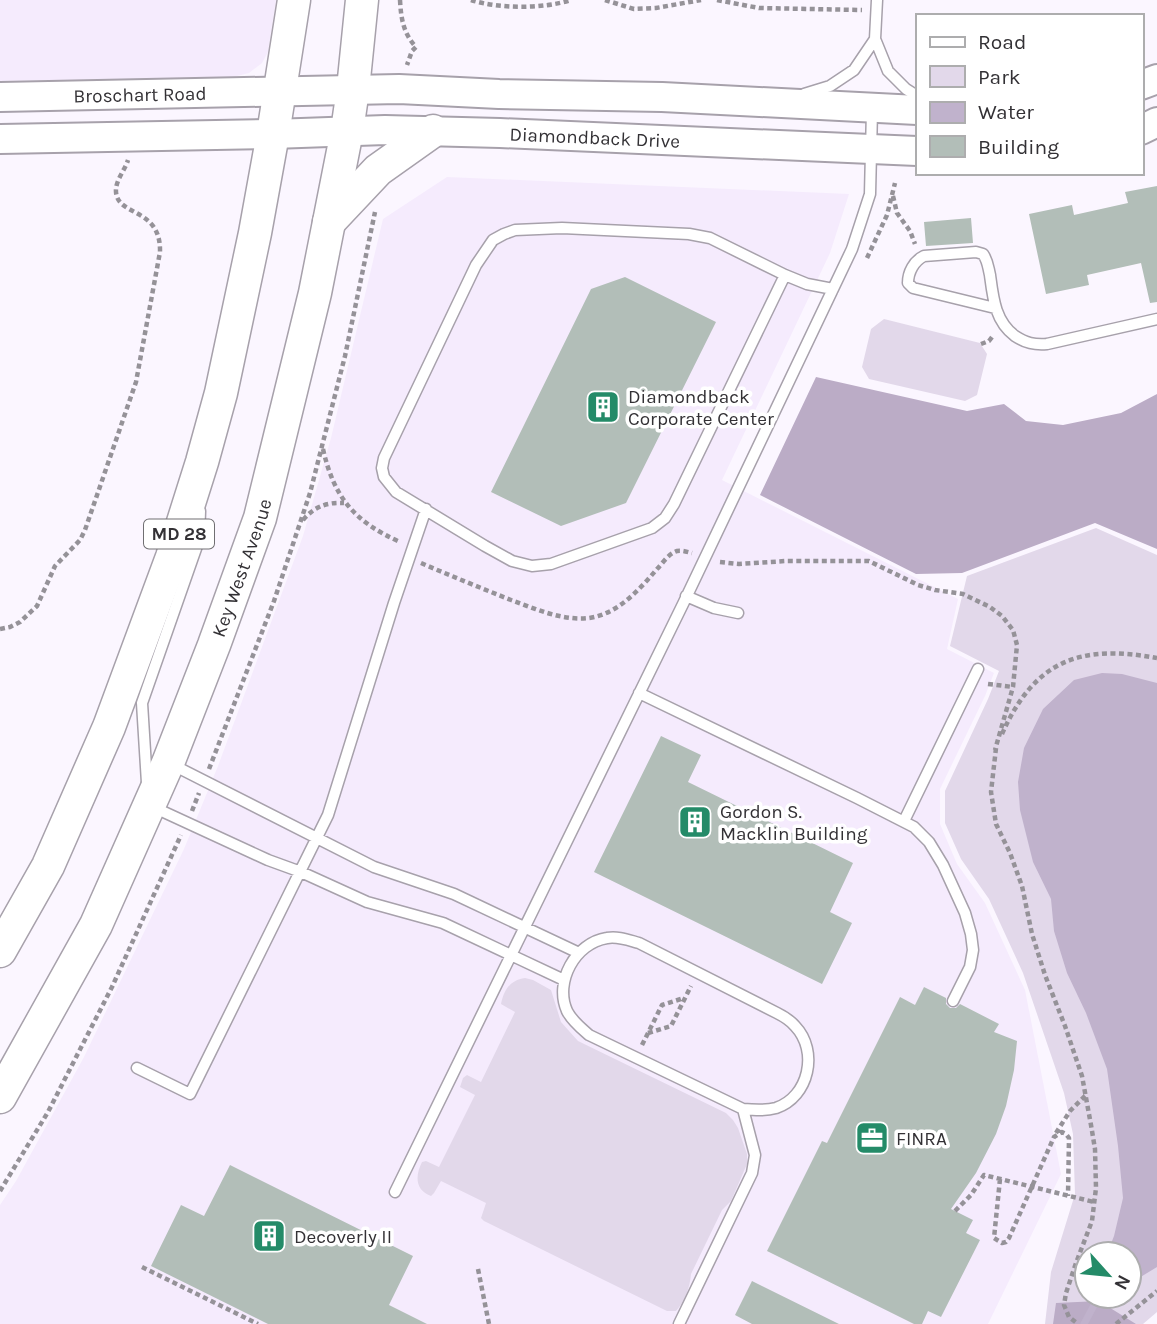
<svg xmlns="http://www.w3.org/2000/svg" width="1157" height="1324" viewBox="0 0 1157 1324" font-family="Karla,sans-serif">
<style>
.built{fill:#f5ebfd}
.green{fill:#e2d8ea;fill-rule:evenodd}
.forest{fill:#bbacc6}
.water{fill:#c0b2cc}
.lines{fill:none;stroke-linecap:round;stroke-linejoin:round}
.stream{stroke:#c0b2cc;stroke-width:7}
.building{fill:#b2beb8}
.lane-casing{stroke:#a7a1ab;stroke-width:13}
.secondary-casing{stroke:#a7a1ab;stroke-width:32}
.primary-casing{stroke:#a7a1ab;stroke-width:35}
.path{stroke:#959298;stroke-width:4.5;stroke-dasharray:5 3.5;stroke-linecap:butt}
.lane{stroke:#fff;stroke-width:10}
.secondary{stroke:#fff;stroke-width:28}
.primary{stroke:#fff;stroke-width:32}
.labels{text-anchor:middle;stroke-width:7;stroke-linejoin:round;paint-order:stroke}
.shield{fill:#fff;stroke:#706f72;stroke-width:2}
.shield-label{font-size:18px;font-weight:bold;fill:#333135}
.street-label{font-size:19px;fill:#333135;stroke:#fff}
.poi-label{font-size:19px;fill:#333135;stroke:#fff;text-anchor:start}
</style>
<rect width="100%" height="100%" fill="#fbf6ff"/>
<!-- built -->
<path class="built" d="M0,0H276L268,52L262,63L249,73L229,78L0,81Z
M447,177L849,194L830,253L722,480L958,599L947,649L994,673L985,696L940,789V824L957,864L985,903L1025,990L1061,1174L988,1324H0V1205L16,1181L84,1057L184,849L218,766L303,536L331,438L383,219Z"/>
<!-- green -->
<path class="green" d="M884,319L980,343L987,354L977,395L965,401L869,379L862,367L871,329Z
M1096,528L1157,555V1312L1143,1324H1045L1051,1272L1075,1194L1073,1134L1064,1093L1023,973L989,899L961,859L945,823V791L988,699L999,671L950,646L967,576ZM1087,1254H1129V1296H1087Z
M525,978L533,980L551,990L561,1022L578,1041L726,1113L733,1120L738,1128L747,1154V1164L731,1201L722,1210L691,1274C690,1287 685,1301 676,1311H667L484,1221L481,1218L486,1203L441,1181L434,1193L431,1196C415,1190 415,1176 422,1162L426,1161L439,1167L475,1095L460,1087L463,1078L467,1075L481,1082L515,1012L501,1004C504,990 510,980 525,978Z"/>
<!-- forest -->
<path class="forest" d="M816,377L967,411L1004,404L1026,421L1063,425L1121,413L1157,394V549L1095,523L962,573L916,574L760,495Z
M1099,1301L1136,1324H1053L1056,1303Z"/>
<!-- water -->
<path class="water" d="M1102,673L1122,674L1157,683V1267L1129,1284V1254H1107L1114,1236L1123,1198L1118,1146L1107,1069L1086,1013L1067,973L1054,931L1051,899L1033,862L1020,810L1018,782L1024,748L1043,709L1074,680Z"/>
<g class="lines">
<!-- stream -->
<path class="stream" d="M1084,1324L1099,1296"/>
</g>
<!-- building -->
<path class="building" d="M1157,186V302L1150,303L1141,263L1087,275L1089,285L1046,294L1029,214L1072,205L1074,215L1128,203L1125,192Z
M971,218L973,243L926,246L924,222Z
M625,277L716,322L626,503L561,526L491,492L591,289Z
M661,736L701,755L688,782L853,863L830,912L852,923L822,984L594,872Z
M924,987L946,998V1004L950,1008H956L960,1004L999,1024L994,1032L1017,1041L1014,1070L1006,1106L996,1134L976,1173L951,1209L973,1220L966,1233L980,1240L941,1317L928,1311L922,1324H914L767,1251L822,1141L827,1143L900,997L915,1005Z
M230,1165L413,1256L389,1305L427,1324H268L151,1266L181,1205L204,1216Z
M752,1281L839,1324H752L735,1315Z"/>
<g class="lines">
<defs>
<path id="lane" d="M877,0L875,39L888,71L906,89L917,96
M804,94L830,86L854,70L875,39
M785,275L674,504L665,518L652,528L551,564L532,566L512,561L485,546L396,492L384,477L382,468L384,458L476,265L493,240L504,234L515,230L562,228L689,234L710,238L785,275L807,284L833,289
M995,308L913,288L908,283C908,272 914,261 924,256L976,252L983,254C988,261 988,267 990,275C993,298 995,321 1015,336C1026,343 1034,345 1047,344L1157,319
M686,596L714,608L738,613
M639,693L857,798L914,827L929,842L943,865L965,913L971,934L973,950L970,967L953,1001
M171,764L374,867L454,894L579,953
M147,783L142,703L199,540L200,511
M153,807L268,860L301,872L367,902L443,923L564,980
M904,821L978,669
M137,1068L190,1094L328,815L394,603L426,509
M395,1192L683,604L852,249L870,194L872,110
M679,1324L752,1173L755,1155L743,1109L589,1035C581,1028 572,1021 567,1011C554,982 575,943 607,938C618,936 628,940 639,943L777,1013C783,1016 790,1020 795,1026C819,1051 809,1097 776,1108C765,1111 754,1110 743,1109"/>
<g id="secondary">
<path d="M1141,85L1157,79"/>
<path id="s1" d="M0,97L399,89L499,94L662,97L917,110"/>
<path d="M1141,130L1157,122"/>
<path id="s2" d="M0,139L273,134L385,130L500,133L917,151"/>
</g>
<g id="primary">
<path d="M329,222L378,170L433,131"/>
<path d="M0,951L48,866L109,727L172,557L202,462L221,393L255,233L273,134L294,0"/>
<path id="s3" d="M0,1097L96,925L168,763L214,645L260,518L315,293L347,131L353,89L362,0"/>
</g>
</defs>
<!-- lane casing -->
<use href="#lane" class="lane-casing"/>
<!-- secondary casing -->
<use href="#secondary" class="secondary-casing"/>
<!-- primary casing -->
<use href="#primary" class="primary-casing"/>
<!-- path -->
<path class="path" d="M400,0C401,18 403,33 416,47L412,51L407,65
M471,0C499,9 543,9 571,0
M605,0L634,9L656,8L701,0
M717,0L759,8L862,10
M893,196L897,213L910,231L915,244
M867,258L887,215L895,183
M981,344L989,341L992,337
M323,449C334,498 355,522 400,542
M303,520C314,507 326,502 344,503
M720,562L739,564L786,561H869L918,585L935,590L963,594L990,607L1002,616L1013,630L1017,645L1013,687L995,750
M421,563C451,576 481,588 511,600C536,609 562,621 589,618C618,614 639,590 657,569C663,563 668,554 677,551C682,550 687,552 692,553
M0,629L10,627L20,622L37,606L55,566L80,540L85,530L136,382L160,252C161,207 118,217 116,192C115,181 125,170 128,160
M988,684L1013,687
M1002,734C1035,660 1080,644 1157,658
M996,748L991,792L996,824L1010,853L1022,886L1032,934L1045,975L1065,1026L1082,1076L1091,1125L1095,1149L1096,1188L1092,1221L1076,1263L1066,1293L1064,1305L1069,1317L1078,1324
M209,769L274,601L310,493L345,356L375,212
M192,811L199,793
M648,1033L671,1026L691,986
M642,1045L662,1005L684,998
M1056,1133L1070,1111L1086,1095
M1000,1179L994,1238L1002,1243L1006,1242L1009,1238L1054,1137L1062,1132L1066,1134L1069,1138L1068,1196
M0,1191L48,1112L112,987L181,835
M955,1211L971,1195L984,1175L1094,1202
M142,1267L258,1324
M478,1269L489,1324
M1116,1324L1157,1291"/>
<!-- lane -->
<use href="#lane" class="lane"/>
<!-- secondary -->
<use href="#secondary" class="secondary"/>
<!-- primary -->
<use href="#primary" class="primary"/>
</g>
<!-- icons -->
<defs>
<symbol id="building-square" viewBox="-11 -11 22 22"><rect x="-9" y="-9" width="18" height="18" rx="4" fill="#248b68" stroke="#fff"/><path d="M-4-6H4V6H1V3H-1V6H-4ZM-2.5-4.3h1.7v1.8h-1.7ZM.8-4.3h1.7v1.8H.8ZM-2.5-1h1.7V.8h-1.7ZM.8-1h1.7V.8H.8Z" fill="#fff"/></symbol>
<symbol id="office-square" viewBox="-11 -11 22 22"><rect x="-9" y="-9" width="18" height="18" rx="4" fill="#248b68" stroke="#fff"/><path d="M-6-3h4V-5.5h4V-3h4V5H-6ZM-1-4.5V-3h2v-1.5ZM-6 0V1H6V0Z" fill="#fff"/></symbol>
</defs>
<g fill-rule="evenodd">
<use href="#building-square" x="584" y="388" width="38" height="38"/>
<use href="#building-square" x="676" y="803" width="38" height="38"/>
<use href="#office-square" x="853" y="1119" width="38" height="38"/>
<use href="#building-square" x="250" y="1217" width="38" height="38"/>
</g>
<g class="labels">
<!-- shield labels -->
<rect class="shield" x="144" y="519.5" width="70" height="29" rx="5"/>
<g class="shield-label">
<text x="179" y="540">MD 28</text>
</g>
<!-- street labels -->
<g class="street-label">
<text dy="7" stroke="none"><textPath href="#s1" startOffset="140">Broschart Road</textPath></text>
<text dy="7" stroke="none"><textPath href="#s2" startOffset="595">Diamondback Drive</textPath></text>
<text dy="7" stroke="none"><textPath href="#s3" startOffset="583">Key West Avenue</textPath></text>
</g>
<!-- poi labels -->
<g class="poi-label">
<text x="628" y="403">Diamondback<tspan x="628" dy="22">Corporate Center</tspan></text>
<text x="720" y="818">Gordon S.<tspan x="720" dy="22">Macklin Building</tspan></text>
<text x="896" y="1145">FINRA</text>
<text x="294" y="1243">Decoverly II</text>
</g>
</g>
<!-- legend -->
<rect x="916" y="14" width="228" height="161" fill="#ffffff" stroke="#adadae" stroke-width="2"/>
<rect x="930" y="37" width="35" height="10" fill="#ffffff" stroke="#adadae" stroke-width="2"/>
<text x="978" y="49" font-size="21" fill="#333135">Road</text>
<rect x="930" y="66" width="35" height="21" fill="#e2d8ea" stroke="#adadae" stroke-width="2"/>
<text x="978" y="84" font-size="21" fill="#333135">Park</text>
<rect x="930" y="102" width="35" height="21" fill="#c0b2cc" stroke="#adadae" stroke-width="2"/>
<text x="978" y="119" font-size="21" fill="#333135">Water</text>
<rect x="930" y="136" width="35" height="21" fill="#b2beb8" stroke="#adadae" stroke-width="2"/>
<text x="978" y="154" font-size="21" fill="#333135">Building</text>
<!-- north arrow -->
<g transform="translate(1108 1275) rotate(117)"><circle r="33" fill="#ffffff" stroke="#adadae" stroke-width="2"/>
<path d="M0-5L12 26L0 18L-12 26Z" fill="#248b68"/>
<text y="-10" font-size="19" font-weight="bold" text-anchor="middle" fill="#333135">N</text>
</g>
</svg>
